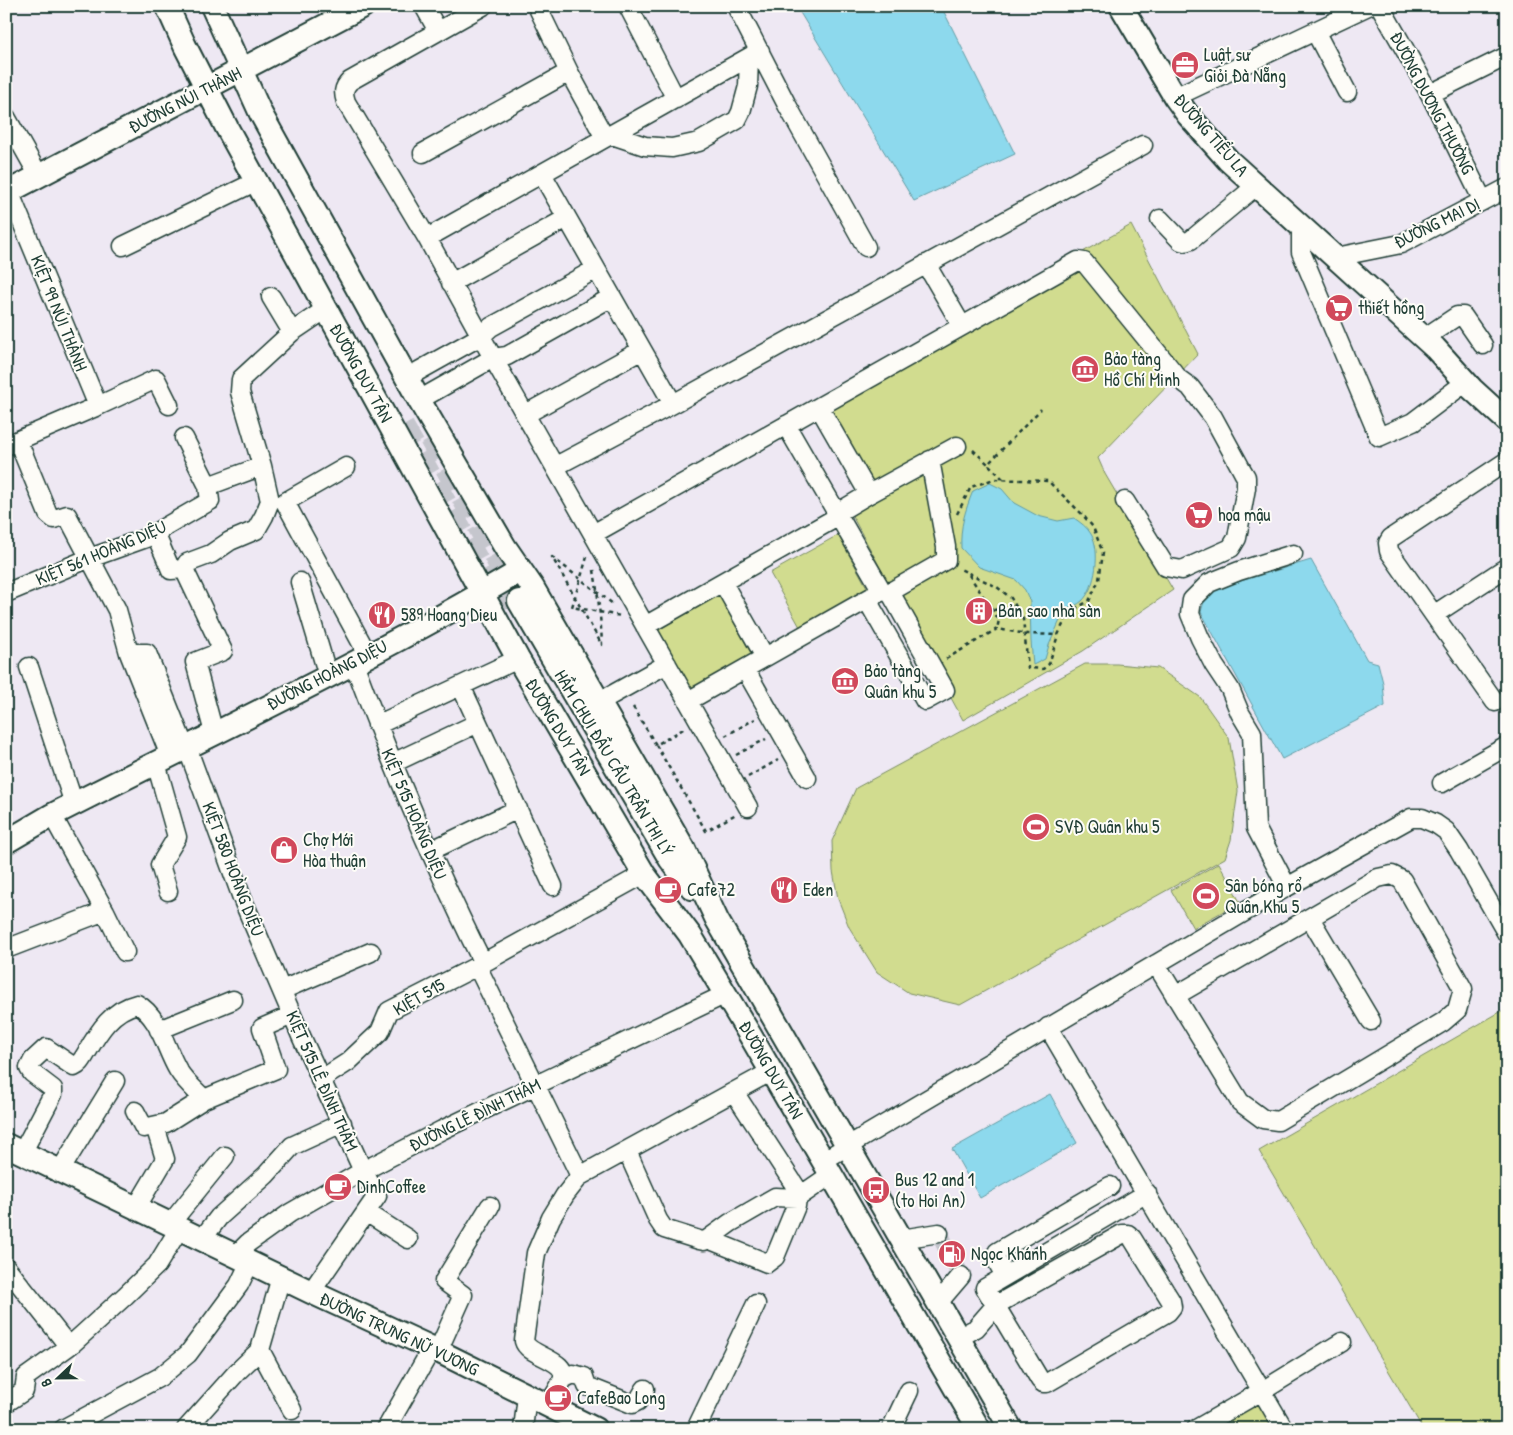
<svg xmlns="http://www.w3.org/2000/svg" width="1513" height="1435" viewBox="0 0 1513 1435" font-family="'Patrick Hand',sans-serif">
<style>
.green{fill:#d1dc8f;stroke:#788c62}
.water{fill:#8dd9ed;stroke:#619ba3}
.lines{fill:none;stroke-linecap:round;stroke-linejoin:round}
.minor-tunnel{stroke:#c5c6cd;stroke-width:18;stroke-dasharray:18 9;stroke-linecap:butt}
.major-tunnel{stroke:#c5c6cd;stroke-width:22;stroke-dasharray:22 11;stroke-linecap:butt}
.minor-casing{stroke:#1f3d34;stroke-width:21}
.major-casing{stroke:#1f3d34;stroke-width:26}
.path{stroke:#1f3d34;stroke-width:2.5;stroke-dasharray:4 4;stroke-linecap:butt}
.minor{stroke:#fdfcf7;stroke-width:18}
.major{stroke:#fdfcf7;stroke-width:22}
.labels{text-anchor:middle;stroke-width:4;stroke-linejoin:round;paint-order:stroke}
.poi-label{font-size:18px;fill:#1f3d34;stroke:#fdfcf7;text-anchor:start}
.street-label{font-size:18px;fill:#1f3d34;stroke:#fdfcf7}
</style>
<rect width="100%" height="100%" fill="#eee8f3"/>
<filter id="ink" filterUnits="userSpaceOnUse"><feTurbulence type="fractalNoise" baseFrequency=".02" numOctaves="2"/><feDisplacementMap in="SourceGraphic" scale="10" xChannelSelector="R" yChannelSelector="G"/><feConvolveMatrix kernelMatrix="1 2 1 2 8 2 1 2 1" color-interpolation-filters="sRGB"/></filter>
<g filter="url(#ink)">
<!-- green -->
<path class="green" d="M1131,225L1198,354L1098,458L1105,474L1173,590L1083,651L963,720L850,512L875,497L822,398Z
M838,535L868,589L800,627L770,573Z
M719,595L753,657L692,691L658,630Z
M1085,664H1117L1158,668L1200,697L1229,738L1238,791L1231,840L1225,858L960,1005L909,993L877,972L849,927L838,899L833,871L832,841L856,788Z
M1219,863L1240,902L1193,928L1171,890Z
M1507,1008V1429H1423L1259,1151Z
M1262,1391L1284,1429H1196Z"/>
<!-- water -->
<path class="water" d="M796,6H941L1015,154L914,201Z
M990,483L1002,489L1014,503L1038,516L1058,521L1074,518C1081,523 1087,527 1091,534C1101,550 1096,588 1082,601C1078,605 1071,607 1065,609L1049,645L1045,659L1033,665L1031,641L1030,602L1025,590L1016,580L979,567L961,548C960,526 965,511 973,491Z
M1311,560L1367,660L1378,663L1383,683L1385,706L1282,759L1201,612L1205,598L1214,589Z
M1050,1094L1077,1143L980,1198L952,1149Z"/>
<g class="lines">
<!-- minor-tunnel -->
<path class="minor-tunnel" d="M939,1233L961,1276"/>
<!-- major-tunnel -->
<path class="major-tunnel" d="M403,426L505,609
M430,439L519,601"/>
<defs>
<path id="minor" d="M424,6L438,31
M483,6L350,81C343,88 343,93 346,102L427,238L493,358L748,807
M537,6L569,72L605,138
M628,6L676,99
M736,6L787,105L866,247
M1380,6L1430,94L1483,201
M1315,31L1347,92
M1430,94L1507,56
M1175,97L1368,6
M6,117L39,176
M612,135L645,146L672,148L699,142L737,120L741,112L748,86L749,58
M423,153L569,72
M542,174L673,404
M9,191L98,406
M1160,219L1181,241L1185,242L1191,240L1256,186
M1301,226V252L1379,437L1413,422L1466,382
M427,238L760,51
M123,246L257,181
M1336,257L1401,244L1507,188
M926,264L962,326
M451,283L567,218
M271,297L292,332
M1424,338L1457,316H1463L1483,345
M406,378L481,336L491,327L596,269
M419,400L493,358L507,356L612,297
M819,407L869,494
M526,414L642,350
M786,425L882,591
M184,438L208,486
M18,441L48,514L54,519L67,515L117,610L129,653H147L185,748
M7,445L98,406L156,379L169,405
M556,466L673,404L1143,145
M346,467L285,502L368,655
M155,533L171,570L184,569
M593,534L1078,261L1084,262L1179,379L1190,387L1213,417L1243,472L1246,477V488L1237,538L1231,548L1182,570L1166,567L1125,501
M300,582L328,676
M723,583L765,657
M6,593L90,558L146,538L210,501L208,486L262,466
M867,600L925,701L945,690L890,592
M1435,614L1507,567
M645,626L839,516L842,510L869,494L957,446
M129,653L170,756
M354,663C392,765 434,866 483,963
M29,667L74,804
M745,669L807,778
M461,686L553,886
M688,701L882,591L890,592L946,560V547L930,460
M599,702L667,664
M1495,702L1389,551L1388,543L1391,538L1507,461
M377,725L518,659
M214,733L195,662L223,651L184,569L187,563L211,554L230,541L256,530L264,516L270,501L262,466L240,392L241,379L292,332L326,309
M187,747L242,898L301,1036L363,1171L377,1196L311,1292
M156,763L177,837L160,865L168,891
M393,763L478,723
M1442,783L1507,746
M52,815L105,911L125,952
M430,851L518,809
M1287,887L1256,828L1252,733L1240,713L1230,689L1214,665L1200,638L1190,614L1192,600L1209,583L1239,571L1293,554
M1310,918L1371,1021
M6,949L105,911
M483,963L480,968V972L580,1176
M1156,964L1240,1102L1263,1119L1278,1121L1443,1022L1457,1010L1463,989L1402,880L1392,875L1378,878L1175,996
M282,990L371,952
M1048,1027L1284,1429
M159,1030L233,1000
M320,1080L348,1062L380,1032L389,1011L483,963L644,874
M734,1092L801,1195
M135,1111L144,1128L166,1123L204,1099L276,1069L262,1028L292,1015
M627,1151L658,1220L664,1229L699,1240L704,1241L708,1239L730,1223L775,1197L797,1198
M22,1153L53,1094V1089L32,1073L29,1068L33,1060L46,1048L74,1067C81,1064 83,1058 87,1052C99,1031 112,1010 137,1004C160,1017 165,1048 178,1070C184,1080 195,1090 204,1099
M824,1160L1287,887L1411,818H1422L1436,824L1446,831L1459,850L1507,934
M60,1171L115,1081
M136,1208L165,1159L155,1126
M366,1212L408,1239
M170,1224L225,1156
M202,1239L219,1217L266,1175L292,1146L342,1123
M708,1239L767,1263L775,1257L796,1206L797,1198L832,1174
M901,1239L939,1233
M236,1255L248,1243L290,1213L363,1171L442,1130L726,994
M6,1267L66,1343L72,1344L125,1296L157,1265L179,1229
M1005,1276L995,1258L997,1252L1110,1186
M938,1303L961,1276
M959,1338L976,1328L996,1305L1122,1234H1128L1132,1238L1171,1301L1172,1307L1168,1312L1047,1383H1043L1040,1380L985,1288L1147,1193
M260,1350L292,1410
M438,1351L463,1295L444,1281L490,1206
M563,1379L573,1374L584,1377L587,1386L632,1404L638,1401L645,1389
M6,1403L24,1391L26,1377L72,1344
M548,1406C552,1398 558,1390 562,1381C571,1359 528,1357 524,1341L536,1253L551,1218L565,1195L580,1176L772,1071
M63,1429L160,1377L188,1354L239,1285L250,1262
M186,1429L237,1372L260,1350L281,1277
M386,1429L432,1348
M523,1429L527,1396
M696,1429L756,1304
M891,1429L909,1391
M1196,1429L1262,1391L1342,1342"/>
<path id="major" d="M167,6L185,46L227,128L518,659L644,874L690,935L750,1035L979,1429
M212,6L261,114L419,400L505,547L533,588L683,847L717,920L1011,1429
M1121,6L1175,97L1188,115L1228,160L1435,348L1472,389L1507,421
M6,193L363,6
M519,601L670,859L692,888
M6,842L52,815C209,735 369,661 520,571
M6,1145L311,1292L432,1348L595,1429"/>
</defs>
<!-- minor casing -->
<use href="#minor" class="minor-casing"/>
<!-- major casing -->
<use href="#major" class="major-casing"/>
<!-- path -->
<path class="path" d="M973,450L988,464
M1003,479L988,464L1041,409
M957,514L971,487L994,479L1048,481L1082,514L1093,527L1103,553L1099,580L1089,601L1069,612L1058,635L1049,664L1043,669L1028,668L1023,619L1011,598L997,587L958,568
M587,557L572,607L621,616
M594,570C598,595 601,620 602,645L552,557L613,604
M969,575L999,620L997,629
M994,610L1016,606
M946,659L997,629L1027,634L1058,635
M633,707L656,745L685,728
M725,736L755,719
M656,745L706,831L736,814
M736,755L766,739
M748,777L778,760"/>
<!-- minor -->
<use href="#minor" class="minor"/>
<!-- major -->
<use href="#major" class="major"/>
</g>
</g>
<!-- icons -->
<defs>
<symbol id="office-disc" viewBox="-11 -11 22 22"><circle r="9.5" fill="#d1495b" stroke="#fdfcf7"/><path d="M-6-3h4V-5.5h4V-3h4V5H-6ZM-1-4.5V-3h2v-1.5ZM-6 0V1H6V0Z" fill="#fff"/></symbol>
<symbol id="supermarket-disc" viewBox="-11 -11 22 22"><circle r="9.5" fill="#d1495b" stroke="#fdfcf7"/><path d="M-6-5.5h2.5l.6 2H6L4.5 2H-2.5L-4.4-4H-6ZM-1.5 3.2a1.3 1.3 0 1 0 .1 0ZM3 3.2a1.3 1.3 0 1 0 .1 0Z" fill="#fff"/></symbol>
<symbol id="museum-disc" viewBox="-11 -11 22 22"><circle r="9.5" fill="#d1495b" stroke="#fdfcf7"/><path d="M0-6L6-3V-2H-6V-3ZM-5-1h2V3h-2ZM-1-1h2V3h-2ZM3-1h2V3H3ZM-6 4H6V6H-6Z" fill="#fff"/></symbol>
<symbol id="building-disc" viewBox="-11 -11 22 22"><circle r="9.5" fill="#d1495b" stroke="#fdfcf7"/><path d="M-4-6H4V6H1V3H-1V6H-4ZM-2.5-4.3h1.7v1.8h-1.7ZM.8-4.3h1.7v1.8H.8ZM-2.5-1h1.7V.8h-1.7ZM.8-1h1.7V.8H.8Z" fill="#fff"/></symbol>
<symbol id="restaurant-disc" viewBox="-11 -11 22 22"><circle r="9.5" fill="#d1495b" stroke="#fdfcf7"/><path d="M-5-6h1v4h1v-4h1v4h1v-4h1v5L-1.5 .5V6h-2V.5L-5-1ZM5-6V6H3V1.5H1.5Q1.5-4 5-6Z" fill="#fff"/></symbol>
<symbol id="stadium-disc" viewBox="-11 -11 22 22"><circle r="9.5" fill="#d1495b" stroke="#fdfcf7"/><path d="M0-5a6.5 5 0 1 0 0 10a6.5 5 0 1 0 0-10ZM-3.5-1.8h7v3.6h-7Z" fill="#fff"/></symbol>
<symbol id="shop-disc" viewBox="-11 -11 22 22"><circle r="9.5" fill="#d1495b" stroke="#fdfcf7"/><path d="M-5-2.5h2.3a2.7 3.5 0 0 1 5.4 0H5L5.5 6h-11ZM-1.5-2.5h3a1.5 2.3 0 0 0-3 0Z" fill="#fff"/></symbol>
<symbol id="cafe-disc" viewBox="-11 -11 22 22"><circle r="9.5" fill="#d1495b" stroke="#fdfcf7"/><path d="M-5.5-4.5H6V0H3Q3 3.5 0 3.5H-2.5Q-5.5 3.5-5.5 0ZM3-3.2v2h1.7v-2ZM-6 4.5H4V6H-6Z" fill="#fff"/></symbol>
<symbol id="bus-disc" viewBox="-11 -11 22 22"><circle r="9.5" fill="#d1495b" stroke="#fdfcf7"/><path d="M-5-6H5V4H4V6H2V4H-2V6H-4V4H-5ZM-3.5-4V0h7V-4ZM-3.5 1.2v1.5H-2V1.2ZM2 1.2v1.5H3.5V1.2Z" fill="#fff"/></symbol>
<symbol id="fuel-disc" viewBox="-11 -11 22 22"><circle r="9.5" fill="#d1495b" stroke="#fdfcf7"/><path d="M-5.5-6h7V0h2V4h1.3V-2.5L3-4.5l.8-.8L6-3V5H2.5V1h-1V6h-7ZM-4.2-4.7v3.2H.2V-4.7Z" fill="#fff"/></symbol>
</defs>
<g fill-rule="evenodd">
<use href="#office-disc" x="1169" y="49" width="32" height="32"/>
<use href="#supermarket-disc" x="1323" y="292" width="32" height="32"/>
<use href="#museum-disc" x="1069" y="353" width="32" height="32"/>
<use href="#supermarket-disc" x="1183" y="499" width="32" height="32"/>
<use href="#building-disc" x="963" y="595" width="32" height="32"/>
<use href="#restaurant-disc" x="366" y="599" width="32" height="32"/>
<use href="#museum-disc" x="829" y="665" width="32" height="32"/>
<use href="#stadium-disc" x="1020" y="811" width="32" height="32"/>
<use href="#shop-disc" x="268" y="834" width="32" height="32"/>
<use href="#cafe-disc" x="652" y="874" width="32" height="32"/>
<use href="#restaurant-disc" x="768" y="874" width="32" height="32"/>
<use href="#stadium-disc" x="1190" y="880" width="32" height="32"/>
<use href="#cafe-disc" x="322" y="1171" width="32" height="32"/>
<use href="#bus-disc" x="860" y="1174" width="32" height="32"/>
<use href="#fuel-disc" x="936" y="1238" width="32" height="32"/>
<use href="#cafe-disc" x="542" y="1382" width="32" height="32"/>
</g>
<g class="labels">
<!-- poi labels -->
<g class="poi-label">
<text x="1204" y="61">Luật sư<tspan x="1204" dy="21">Giỏi Đà Nẵng</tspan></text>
<text x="1358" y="314">thiết hồng</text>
<text x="1104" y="365">Bảo tàng<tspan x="1104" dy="21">Hồ Chí Minh</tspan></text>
<text x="1218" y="521">hoa mậu</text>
<text x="998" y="617">Bản sao nhà sàn</text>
<text x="401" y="621">589 Hoang Dieu</text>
<text x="864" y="677">Bảo tàng<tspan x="864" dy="21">Quân khu 5</tspan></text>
<text x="1055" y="833">SVĐ Quân khu 5</text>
<text x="303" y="846">Chợ Mới<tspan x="303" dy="21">Hòa thuận</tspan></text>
<text x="1225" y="892">Sân bóng rổ<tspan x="1225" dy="21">Quân Khu 5</tspan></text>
<text x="687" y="896">Cafe72</text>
<text x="803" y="896">Eden</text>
<text x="895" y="1186">Bus 12 and 1<tspan x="895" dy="21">(to Hoi An)</tspan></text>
<text x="357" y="1193">DinhCoffee</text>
<text x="971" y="1260">Ngọc Khánh</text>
<text x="577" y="1404">CafeBao Long</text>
</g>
<!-- street labels -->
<g class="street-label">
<text transform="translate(185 100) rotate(-27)" y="6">ĐƯỜNG NÚI THÀNH</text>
<text transform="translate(1432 103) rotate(62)" y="6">ĐƯỜNG DƯƠNG THƯỜNG</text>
<text transform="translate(1211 135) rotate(49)" y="6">ĐƯỜNG TIỂU LA</text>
<text transform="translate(1437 223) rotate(-26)" y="6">ĐƯỜNG MAI DỊ</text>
<text transform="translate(59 313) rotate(68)" y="6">KIỆT 99 NÚI THÀNH</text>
<text transform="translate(361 373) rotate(61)" y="6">ĐƯỜNG DUY TÂN</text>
<text transform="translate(101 553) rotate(-23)" y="6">KIỆT 561 HOÀNG DIỆU</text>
<text transform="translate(327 675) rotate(-27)" y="6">ĐƯỜNG HOÀNG DIỆU</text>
<text transform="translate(558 727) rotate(59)" y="6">ĐƯỜNG DUY TÂN</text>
<text transform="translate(614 763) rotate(59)" y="6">HẦM CHUI ĐẦU CẦU TRẦN THỊ LÝ</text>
<text transform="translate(414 814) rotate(67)" y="6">KIỆT 515 HOÀNG DIỆU</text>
<text transform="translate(233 869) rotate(69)" y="6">KIỆT 580 HOÀNG DIỆU</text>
<text transform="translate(419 997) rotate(-30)" y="6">KIỆT 515</text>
<text transform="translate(771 1070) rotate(60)" y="6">ĐƯỜNG DUY TÂN</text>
<text transform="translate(322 1081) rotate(66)" y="6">KIỆT 515 LÊ ĐÌNH THÂM</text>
<text transform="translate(475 1115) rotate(-26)" y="6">ĐƯỜNG LÊ ĐÌNH THÂM</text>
<text transform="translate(399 1334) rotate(25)" y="6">ĐƯỜNG TRƯNG NỮ VƯƠNG</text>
</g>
</g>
<!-- margin -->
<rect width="1513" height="1435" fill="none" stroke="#fdfcf7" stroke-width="25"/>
<rect x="12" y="12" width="1488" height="1410" fill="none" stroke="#1f3d34" stroke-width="2" filter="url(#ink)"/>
<!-- north arrow -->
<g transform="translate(58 1378) rotate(248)" stroke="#fdfcf7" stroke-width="4" paint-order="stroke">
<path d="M0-4L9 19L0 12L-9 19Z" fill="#1f3d34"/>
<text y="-8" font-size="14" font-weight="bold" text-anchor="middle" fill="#1f3d34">B</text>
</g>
</svg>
